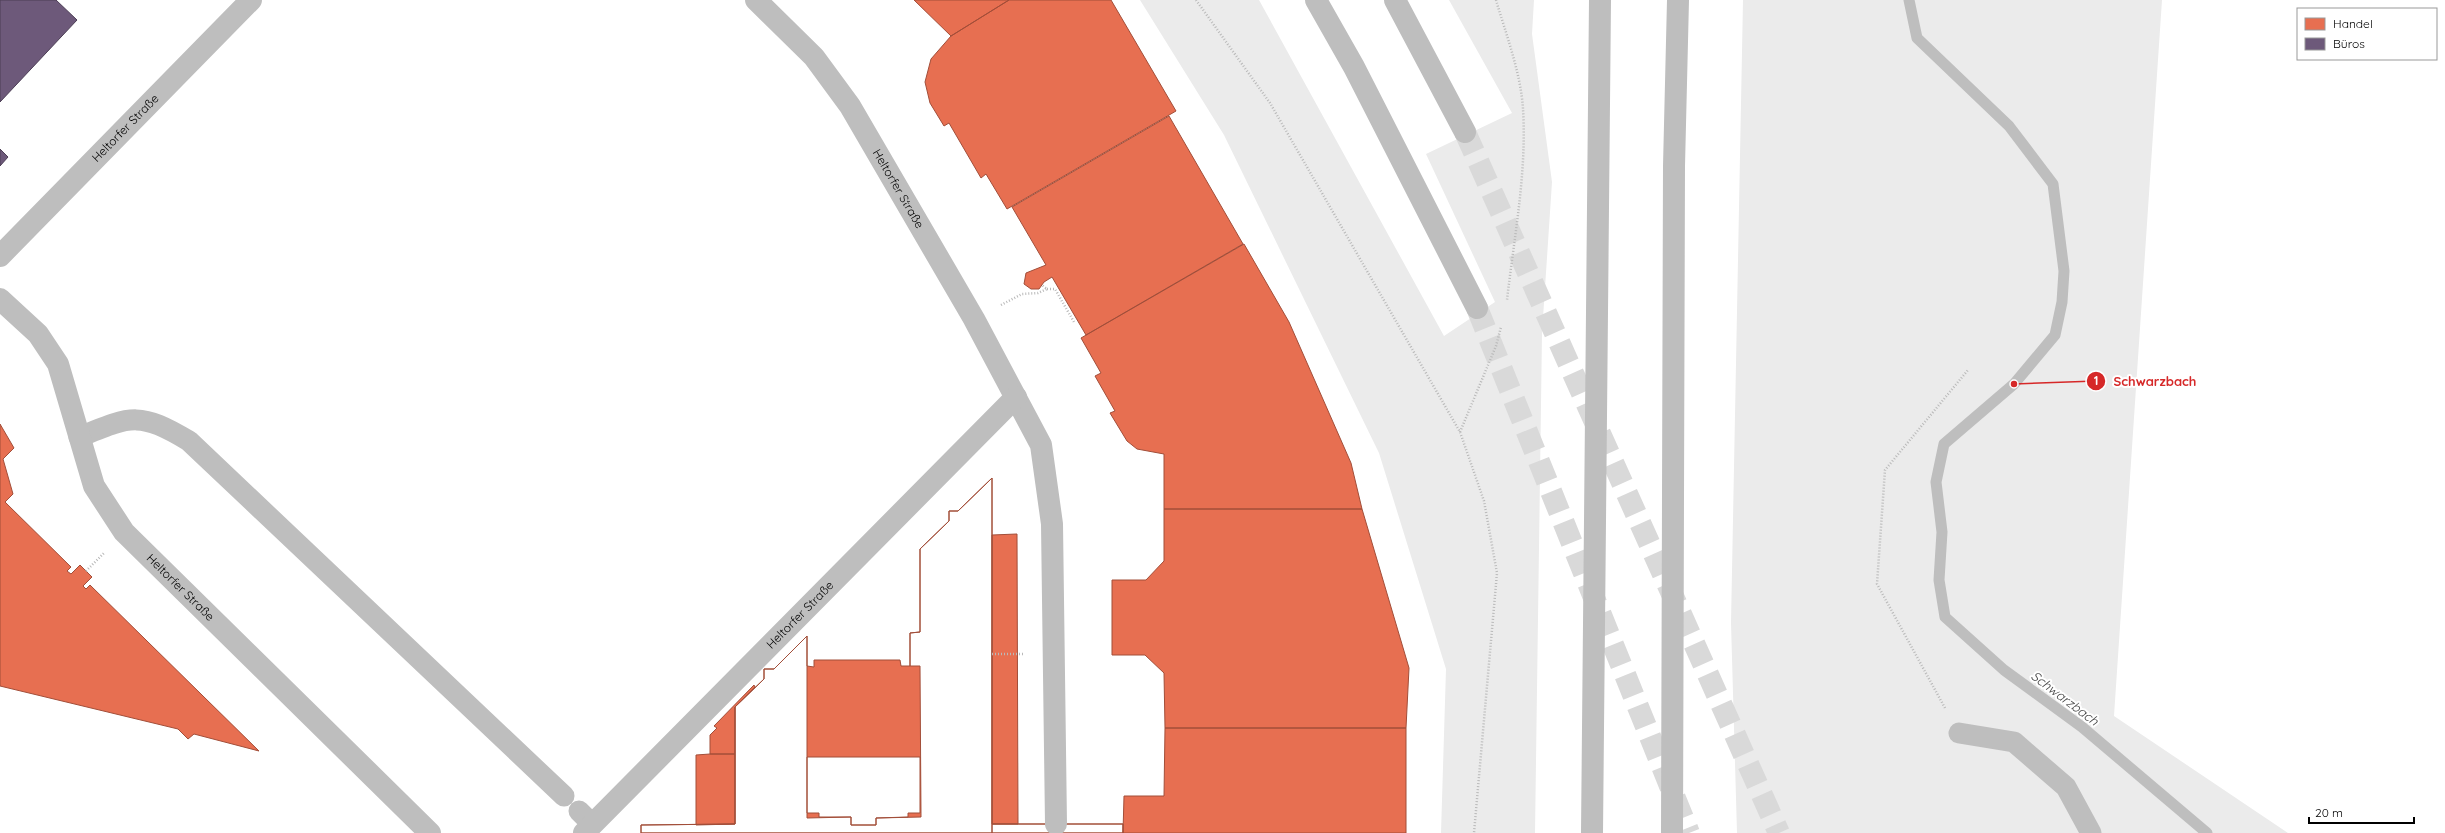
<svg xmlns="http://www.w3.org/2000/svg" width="2445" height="833" viewBox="0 0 2445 833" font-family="Quicksand,sans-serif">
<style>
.green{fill:#ebebeb}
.shops{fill:#e76f51;stroke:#a24e39;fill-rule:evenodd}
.offices{fill:#6d597a;stroke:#4c3e55}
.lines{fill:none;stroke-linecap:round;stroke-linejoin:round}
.stream{stroke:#bebebe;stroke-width:11}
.motorway-tunnel{stroke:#d9d9d9;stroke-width:22;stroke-dasharray:22 11;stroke-linecap:butt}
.path{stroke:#b9b9b9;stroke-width:2.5;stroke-dasharray:1 2;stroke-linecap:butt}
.service{stroke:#bebebe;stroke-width:21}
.minor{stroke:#bebebe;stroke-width:22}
.motorway{stroke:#bebebe;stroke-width:22}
.labels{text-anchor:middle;stroke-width:4;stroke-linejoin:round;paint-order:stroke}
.street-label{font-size:12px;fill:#000;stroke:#fff}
.water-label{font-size:13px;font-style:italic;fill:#434343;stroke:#fff}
.leader{fill:none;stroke:#d62828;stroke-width:1.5}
.callout-dot{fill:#d62828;stroke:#fff;stroke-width:1.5}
.mark-label{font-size:12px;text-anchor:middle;font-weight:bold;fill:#fff}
.callout-label{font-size:13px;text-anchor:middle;font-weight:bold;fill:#d62828;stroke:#fff;stroke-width:4;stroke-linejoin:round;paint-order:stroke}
</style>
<rect width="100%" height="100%" fill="#fff"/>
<!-- green -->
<path class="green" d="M1140,0H1259L1444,336L1495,302L1426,154L1512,113L1449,0H1534L1532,34L1552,182L1542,333L1535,833H1441L1446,669L1379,453L1224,135Z
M1743,0H2162L2114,716L2288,833H1737L1731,623Z"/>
<!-- shops -->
<path class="shops" d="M914,0H1009L951,36Z
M1009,0H1111L1176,111L1007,209L986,174L981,178L949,123L944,126L930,103L925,82L931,59L951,36Z
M1169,116L1243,244L1086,335L1052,277L1044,282L1039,289H1031L1024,284L1026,273L1046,265L1012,207Z
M1244,244L1289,322L1351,463L1362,509H1164V454L1137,449L1127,441L1110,413L1115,411L1095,376L1101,373L1081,338Z
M0,424L14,448L3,459L13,494L5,502L71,567L67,571L71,574L80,565L92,577L83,586L86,589L90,585L259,751L194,734L188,739L178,729L0,686Z
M992,478V824H1123V833H641V825L735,824V707L764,679V669H774L807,636V666L814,667V660H900L901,666H910V633L920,632V549L949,521V511H958ZM807,757H920V813H908V817L876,818V825H851V817H819V813H807Z
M992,478V833H641V825L735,824V707L764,679V669H774L807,636V818L851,817V825H876V818L921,817L920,666H910V633L920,632V549L949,521V511H958Z
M1164,509H1362L1409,668L1406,728H1165L1164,673L1145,655H1112V580H1146L1164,561Z
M1017,534L1018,824H992V535Z
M754,685L755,687L735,707V754H710V735L717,728L714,726Z
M1165,728H1406V833H1123L1124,796H1164Z
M710,754H735V824L696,825V755Z
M992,824H1123V833H992Z"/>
<!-- offices -->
<path class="offices" d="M0,0H56L77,20L0,102Z
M0,149L8,157L0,166Z"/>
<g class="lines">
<!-- stream -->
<path class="stream" d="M1909,0L1917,38L2009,126L2053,184L2064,271L2062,302L2055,335L2014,384L1944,444L1936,482L1942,532L1939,580L1945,617L2004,670L2082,727L2207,833"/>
<!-- motorway-tunnel -->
<path class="motorway-tunnel" d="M1465,132L1779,833
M1477,308L1689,833"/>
<!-- path -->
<path class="path" d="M1196,0L1270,103L1460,432L1484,501L1497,573L1474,833
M1496,0C1506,34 1521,74 1523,109C1527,172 1514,238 1507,300
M1047,289H1055L1074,322
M1001,305L1022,294L1038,293L1047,289L1042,285
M1460,432L1496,346L1501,327
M86,571L104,553
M992,654H1024
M1945,708L1877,584L1885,470L1968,370"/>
<!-- service -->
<path class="service" d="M79,437C131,416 139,411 189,441L564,796
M1959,733L2014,742L2066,787L2091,833
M579,811L592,824"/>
<!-- minor -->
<g class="minor">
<path id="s1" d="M756,0L814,57L850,106L974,319L1041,445L1052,524L1056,824"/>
<path id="s2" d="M0,256L251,0"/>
<path id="s3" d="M0,299L38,334L58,364L94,486L124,532L430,833"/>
<path id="s4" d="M584,833L1016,397"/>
</g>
<!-- motorway -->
<path class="motorway" d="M1316,0L1354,67L1477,308
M1395,0L1465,132
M1592,833L1600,0
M1672,833L1674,166L1678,0"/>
</g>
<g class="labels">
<!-- street labels -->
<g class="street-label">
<text dy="4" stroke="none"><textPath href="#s2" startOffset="179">Heltorfer Straße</textPath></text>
<text dy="4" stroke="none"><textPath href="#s1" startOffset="238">Heltorfer Straße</textPath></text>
<text dy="4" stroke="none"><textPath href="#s3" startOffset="349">Heltorfer Straße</textPath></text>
<text dy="4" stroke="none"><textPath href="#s4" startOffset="307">Heltorfer Straße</textPath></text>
</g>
<!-- water labels -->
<g class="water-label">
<text transform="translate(2065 698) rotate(37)" y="5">Schwarzbach</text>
</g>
</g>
<!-- callouts -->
<path class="leader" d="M2014 384L2096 381"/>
<g class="callout-dot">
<circle cx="2014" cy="384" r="4"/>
<circle cx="2096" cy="381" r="10"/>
</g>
<g class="mark-label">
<text x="2096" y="385">1</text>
</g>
<g class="callout-label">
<text x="2155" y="386">Schwarzbach</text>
</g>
<!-- legend -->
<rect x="2297" y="8" width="140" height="52" fill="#ffffff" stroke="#999999"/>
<rect x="2305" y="18" width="20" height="12" fill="#e76f51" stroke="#999999"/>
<text x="2333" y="28" font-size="12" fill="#000000">Handel</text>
<rect x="2305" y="38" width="20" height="12" fill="#6d597a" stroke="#999999"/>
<text x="2333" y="48" font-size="12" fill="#000000">Büros</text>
<!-- scale -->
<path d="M2309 817v6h105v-6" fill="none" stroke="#000000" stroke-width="2"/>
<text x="2315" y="817" font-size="12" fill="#000000" stroke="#ffffff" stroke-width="3" paint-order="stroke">20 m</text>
</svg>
